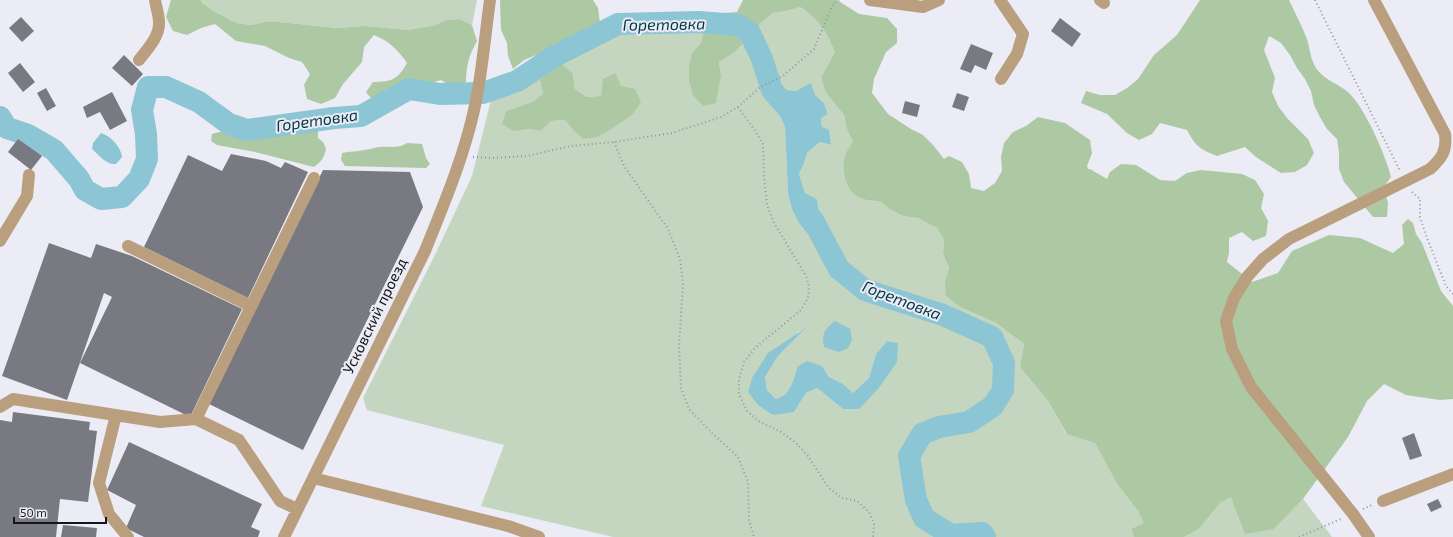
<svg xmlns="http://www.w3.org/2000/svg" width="1453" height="537" viewBox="0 0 1453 537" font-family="'Exo 2',sans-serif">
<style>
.green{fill:#c4d6bf;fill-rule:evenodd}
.forest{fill:#acc9a3}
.water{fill:#8cc5d3}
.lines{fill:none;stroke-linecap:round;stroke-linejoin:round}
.river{stroke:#8cc5d3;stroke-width:22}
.building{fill:#787981}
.path{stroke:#95969c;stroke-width:2;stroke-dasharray:1 3;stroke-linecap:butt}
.minor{stroke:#ba9f7f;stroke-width:12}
.labels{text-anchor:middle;stroke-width:4;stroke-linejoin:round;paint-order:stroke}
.street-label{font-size:15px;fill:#161619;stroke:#ebecf5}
.water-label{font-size:16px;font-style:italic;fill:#013843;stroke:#ebecf5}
</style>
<rect width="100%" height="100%" fill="#ebecf5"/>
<!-- green -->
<path class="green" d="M201,0H477L472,25L459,19L446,20L436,25L408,30L365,26L337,28L279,22H265L251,25L236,23L212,10L200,2Z
M800,7C819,19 826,31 835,52L821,77L836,104L844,115L847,130L853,142L869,201H880L889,209L903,216L918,218L937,228L944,240L943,254L949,268L945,282L962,308L996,323L1024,344L1020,367L1048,401L1066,433L1095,443L1117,484L1138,511L1145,523L1131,529L1134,537H613L481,506L504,445L367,410L363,398L434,257L472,176L491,100L493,97L506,96L518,89L547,67L608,36L653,28H704L701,43L692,53L721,75L719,62L732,54L742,45L762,22L773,13L787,11ZM573,74L575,89L587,97L601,96L573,130L565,120L551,121L541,131L528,129L506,111L532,102L543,94L540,80ZM768,90C786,92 810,88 823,102C825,105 827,110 828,114L821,118L822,127L830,145L820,142L807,153L805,161L799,174L805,193L817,199C819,213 822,228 832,238L824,250V255L799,223L792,209L788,194L785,127ZM805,329L778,356L765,377L767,390L776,399C790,394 794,381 797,367L822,366L829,377L843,384L853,393L869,378L876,354L887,341L898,343L843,409L817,388L806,393L794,412L748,393L798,332Z
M1231,497L1274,529L1303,499L1332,537H1184L1199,529L1220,503Z"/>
<!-- forest -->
<path class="forest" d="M171,0H201V2L212,10L236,23L251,25L265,22H279L337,28L365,26L408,30L436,25L446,20L459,19L472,25L477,41C469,55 466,66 466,82L453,88L441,80L401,91L389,98L375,103L366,92L373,82C392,82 398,79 407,63C398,50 389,41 374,35L364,47L362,62L343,84L335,98L321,104L307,99L304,85L310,74L302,62L289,58L265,46L236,41L215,24L201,28L187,35L173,31L166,17Z
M500,0H593L598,8L600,23L589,32L575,36L563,44L524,60L513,69L508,56L507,43L501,30Z
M743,0H837L859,14L887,18L897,29V43L886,52L874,79L872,93L888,114L911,129L923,135L933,145L944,159L949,156L962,162L969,174L971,188L984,191L995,183L1002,171L1001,157L1004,143L1013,132L1026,126L1038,117L1065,123L1090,140L1092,153L1087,166L1088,169H1090L1107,179L1110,172L1121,164L1136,165L1160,180L1175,181L1187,173L1201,170L1242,174L1255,180L1264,194L1261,208L1268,221L1266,236L1253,241L1242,232L1229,238V253L1227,262L1252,282L1278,273L1292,251L1329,235L1360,238L1393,253L1404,244L1402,225L1408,219L1413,223L1416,234L1422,243L1441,291L1453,306V399L1440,400L1406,395L1384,384L1367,401L1348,437L1303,499L1274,529L1245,534L1231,497L1220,503L1199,529L1184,537H1134L1131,529L1144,523L1138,511L1117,484L1095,443L1067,434L1048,401L1020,367L1024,344L996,323L962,308L946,296L945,282L949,268L943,254L944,240L937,228L918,218L903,216L889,209L880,201C872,201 862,200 855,195C844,186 841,165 846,153C848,149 851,146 853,142L847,130L844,115L826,92L821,77L835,52C826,31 819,19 800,7L787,11L773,13L762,22L742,45L732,54L719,62L721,75L716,103L703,106L693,95L689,81V67L692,53L701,43L704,28L710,16L724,13L737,12Z
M1200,0H1289C1295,13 1302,26 1307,39C1310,49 1310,58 1316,68C1325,81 1338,83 1349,93C1365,108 1386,156 1391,177L1383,188L1388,202L1387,217H1373L1344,182L1339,169V153L1337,139L1327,129L1320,117L1314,105L1311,91L1305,79L1297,68L1290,55L1281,43L1269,36L1264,50L1275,78L1272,92L1278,106L1287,118L1308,139L1314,153L1307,165L1295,172L1281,173L1256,157L1245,147L1217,156C1200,149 1196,147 1187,130L1160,123L1152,134L1139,140L1127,133L1107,114L1081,103L1086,91L1100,95H1115L1127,88L1138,79L1154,55L1177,35Z
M562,64L573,74L575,89L587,97L601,96L603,79L615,73L621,86L635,89L641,102L633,114L610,130L597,137L583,139L573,130L565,120L551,121L541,131L528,129L514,131L502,124L506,111L532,102L543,94L540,80L550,71Z
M291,130H318V138L323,142L326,149C324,158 321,162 314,167L255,152L217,145L211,141L212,134L219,132L278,135Z
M407,143L422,144L426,158L430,164L426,168L345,166L341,160L342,153C350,151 357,152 364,150C370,150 374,147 380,147C391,146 398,149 407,143Z"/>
<!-- water -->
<path class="water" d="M811,83L815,95L824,103L828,114L821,118L822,127L829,130L831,145L820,142L807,153L805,161L799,174L805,193L817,199C819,213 822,228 832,238L824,250L825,256L799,223L792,209L788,194L785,127L768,89L796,91Z
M101,133C111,136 121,147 122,157L116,164C106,165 99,155 92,149L93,143Z
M835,321L850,329L852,340L848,348L839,352L824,347C821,334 825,329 835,321Z
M807,327L778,356L765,377L767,390L776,399C790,395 794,380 797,367L807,361L822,366L829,377L843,384L853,393L869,378L876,354L887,341L898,343L897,362L878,389L859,409H843L817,388L806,393L794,412L773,415L758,405L748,392L752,378L768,353Z"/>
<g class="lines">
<!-- river -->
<path class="river" d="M0,117L7,128L28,135L54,150L79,179L85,190L101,199L122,197L139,179L147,159L146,134L142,110L148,87H166L199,102L229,124L247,130L334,118L361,116L409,89L440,94L483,93L517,81L555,56L618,24L699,22L738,25L750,33L762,59L772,90L791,112
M813,220L839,269L865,290L943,315L992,337L1004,363L1003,390L993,406L969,422L939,427L922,434L909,456L916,500L924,518L951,535L982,533L985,537"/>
</g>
<!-- building -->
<path class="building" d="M21,17L34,31L22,42L9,28Z
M1060,18L1081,34L1072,47L1051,31Z
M971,44L993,53L986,70L975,65L971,73L960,69Z
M124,55L143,74L132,86L112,68Z
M20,63L35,82L23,92L8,73Z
M46,88L56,106L47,111L37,93Z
M112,92L127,121L110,130L100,112L87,118L83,107Z
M957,93L969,97L964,111L952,107Z
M905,101L920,105L917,117L902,113Z
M18,139L42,156L31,170L8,152Z
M231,154L266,161L281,168L285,162L308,172L248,298L144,247L188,155L222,171Z
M323,170L410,172L423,207L303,450L209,404Z
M49,243L91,258L96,244L132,256L242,309L190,417L80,363L112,297L104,293L67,400L2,376Z
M13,412L90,422L89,430L97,431L88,502L60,499L56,537H0V420L12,422Z
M1414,433L1422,456L1410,460L1402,438Z
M129,442L262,504L251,527L260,531L258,537H144L126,528L136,505L107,490Z
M1438,499L1442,507L1431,512L1427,504Z
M63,525L97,528L96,537H61Z"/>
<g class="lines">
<!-- path -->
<path class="path" d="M1315,0L1400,171
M738,107L754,129L763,144L764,176L767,205L774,223L806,276L809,286L808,298L801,310L755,348L744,362L739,379V394L747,411L760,422L781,432L796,443L808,456L828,487L842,498L857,501L869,512L874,524L873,537
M614,142L624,166L668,229L680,259L683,285L679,345L681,388L689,409L712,433L738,457L748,482L749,520L754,537
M473,157L496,158L527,156L571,146L614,142L672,133L721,117L738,107L759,88L783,76L814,49L833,4L839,0
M1412,192L1420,199V217L1427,238L1446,286L1453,294
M1363,509L1372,505
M1299,537L1341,519"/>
<!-- minor -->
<path class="minor" d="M870,0L923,7L939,0
M1000,0L1023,34L1017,54L1001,79
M1100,0L1104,3
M139,60C147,50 160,36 159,22C159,15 156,7 155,0
M0,241L27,196L29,175
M128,246L251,306
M0,407L13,399L160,422L196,419
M116,415L99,483L109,514L128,537
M313,478L508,526L539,537
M1383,501L1453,474
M297,509L280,501L239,440L196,419L314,178
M284,537L425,251C441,211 458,171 469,130C481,88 484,43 490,0
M1369,537L1353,514L1251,387L1232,349L1226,321L1234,298L1247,277L1263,259L1289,239L1430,169C1442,158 1447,151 1445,134L1374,0"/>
</g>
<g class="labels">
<!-- street labels -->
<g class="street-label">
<text transform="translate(375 316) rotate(-64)" y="5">Усковский проезд</text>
</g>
<!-- water labels -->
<g class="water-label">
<text transform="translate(664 24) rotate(-1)" y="6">Горетовка</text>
<text transform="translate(317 120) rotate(-8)" y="6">Горетовка</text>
<text transform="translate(902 300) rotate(21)" y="6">Горетовка</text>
</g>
</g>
<!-- scale -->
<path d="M14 517v6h92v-6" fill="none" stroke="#161619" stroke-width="2"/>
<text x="20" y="517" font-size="12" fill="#161619" stroke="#ebecf5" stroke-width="3" paint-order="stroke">50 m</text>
</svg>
